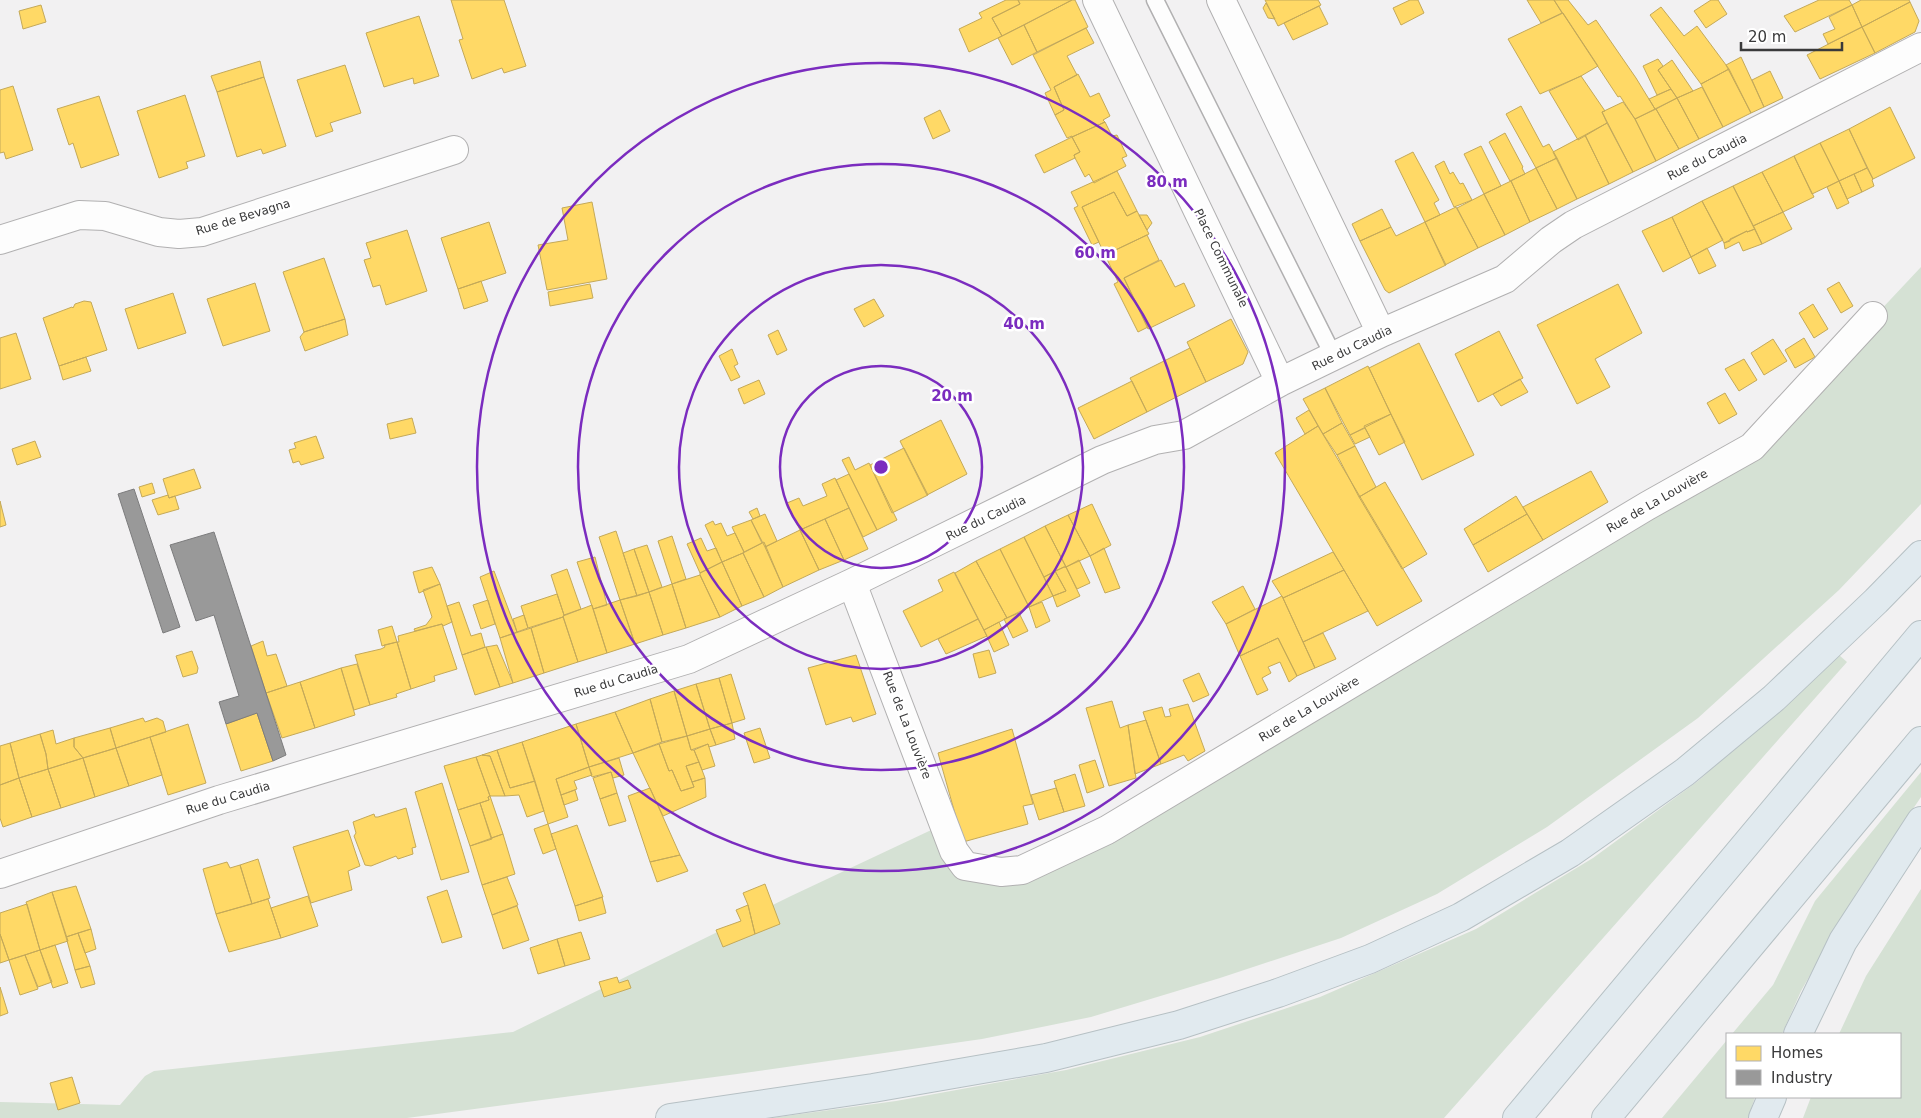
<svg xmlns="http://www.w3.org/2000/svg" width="1921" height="1118" viewBox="0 0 1921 1118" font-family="'DejaVu Sans',sans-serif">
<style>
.green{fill:#d5e1d4}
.homes{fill:#ffd966;stroke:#c4a959}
.industry{fill:#999;stroke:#7c7c7d}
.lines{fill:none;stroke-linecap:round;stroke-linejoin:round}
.service-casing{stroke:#b1b0b1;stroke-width:19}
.minor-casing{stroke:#b1b0b1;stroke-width:30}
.motorway-casing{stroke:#b6c0c4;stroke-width:30}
.service{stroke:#fdfdfd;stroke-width:16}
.minor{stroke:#fdfdfd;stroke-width:28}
.motorway{stroke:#e1eaef;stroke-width:28}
.ring{fill:none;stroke:#7b2cbf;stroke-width:2.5}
.labels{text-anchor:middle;stroke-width:5;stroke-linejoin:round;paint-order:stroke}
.street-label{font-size:12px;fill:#3a3a3b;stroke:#fff}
.centre{fill:#7b2cbf;stroke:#fff;stroke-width:2.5}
.ring-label{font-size:15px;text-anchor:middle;font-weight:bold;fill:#7b2cbf;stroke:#fff;stroke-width:5;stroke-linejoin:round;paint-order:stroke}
</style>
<rect width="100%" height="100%" fill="#f2f1f2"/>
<!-- green -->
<path class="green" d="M1921,267V504L1839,590L1698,718L1547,827L1437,894L1341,938L1220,978L1091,1017L982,1039L737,1074L407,1118H0V1102L120,1105L145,1076L154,1071L513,1032L791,896L944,824L954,851L1022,870L1752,447Z
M1839,655L1847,662L1444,1118H771L896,1101L1066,1070L1200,1037L1320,997L1476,929L1593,858L1698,781Z
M1921,772V797L1857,892L1801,991L1782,1034H1732L1773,985L1815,901Z
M1921,889V1118H1803L1811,1097H1900V1034H1839L1866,976Z
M1727,1040V1097H1755L1748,1118H1662Z"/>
<!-- homes -->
<path class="homes" d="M451,0H504L526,66L504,73L502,68L472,79L459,40L463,39Z
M1006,0H1018L1020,4L992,18L1002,36L969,52L959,29L982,18L979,13Z
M1018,0H1072L1002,36L992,18L1020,4Z
M1072,0H1075L1088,27L1037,52L1024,25Z
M1265,0H1318L1321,5L1278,26Z
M1410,0H1418L1424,13L1401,25L1393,8Z
M1527,0H1554L1562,13L1541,23Z
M1554,0H1568L1588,25L1596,20L1636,78L1655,109L1635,119L1620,96L1618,97Z
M1711,0H1718L1727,14L1706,28L1694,11Z
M1819,0H1849L1852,5L1795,32L1784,16Z
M1861,0H1909L1910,2L1862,27L1852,5Z
M1910,2L1919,21L1915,32L1875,53L1862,27Z
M1266,3L1275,19L1268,18L1263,8Z
M41,5L46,22L23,29L19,11Z
M1852,5L1862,27L1828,44L1823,34L1835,29L1829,17Z
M1319,6L1328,24L1293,40L1284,23Z
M1661,7L1684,36L1697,26L1729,69L1701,84L1650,15Z
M1563,13L1598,66L1581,76L1540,94L1508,39Z
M419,16L439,76L414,84L413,78L384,87L366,33Z
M1024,25L1037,52L1012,65L998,38Z
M1862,27L1875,53L1820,79L1807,55Z
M1086,28L1094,43L1067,56L1077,75L1054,87L1064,110L1055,115L1045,93L1051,90L1033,55Z
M1741,57L1764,107L1751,113L1726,65Z
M1658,59L1663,66L1658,70L1671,89L1657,95L1643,66Z
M1672,60L1693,91L1677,98L1658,70Z
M260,61L264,77L217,92L211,76Z
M345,65L361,113L330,123L333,131L316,137L297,80Z
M1729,69L1751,113L1723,127L1701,84Z
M1770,71L1783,98L1764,107L1752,80Z
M1078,74L1090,97L1099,93L1110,116L1103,120L1105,122L1072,137V136L1067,138L1055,115L1064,110L1054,87Z
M1581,76L1605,111L1602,112L1607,123L1578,140L1549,91Z
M264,77L286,146L263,154L261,149L237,157L217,92Z
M13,86L33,150L6,159L4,152L0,153V90Z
M1702,87L1723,127L1699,139L1677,98Z
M1671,89L1677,98L1655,109L1649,99Z
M185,95L205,156L186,162L188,168L159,178L137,111Z
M99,96L119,155L81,168L73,143L69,145L57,109Z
M1677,98L1699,139L1679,149L1656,109Z
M1623,102L1635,119L1656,161L1633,172L1602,112Z
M1521,106L1543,147L1549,144L1557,158L1536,168L1506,114Z
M1890,107L1915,158L1873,179L1849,129Z
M1656,109L1679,149L1656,161L1635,119Z
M940,110L950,131L933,139L924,118Z
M1105,122L1112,136L1117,135L1127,156L1122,158L1126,166L1094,183L1089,174L1085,177L1075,158L1074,155L1080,152L1072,137Z
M1607,123L1633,172L1609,184L1585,135Z
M1849,129L1867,168L1839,181L1820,143Z
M1505,133L1523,167L1522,168L1525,174L1510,181L1489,142Z
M1585,135L1609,184L1577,199L1553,152Z
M1072,137L1080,152L1074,155L1075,158L1044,173L1035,155Z
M1820,143L1839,181L1812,194L1794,156Z
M1481,146L1501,186L1484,194L1464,154Z
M1413,152L1439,200L1434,203L1440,215L1425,222L1395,161Z
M1794,156L1814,197L1783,212L1762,172Z
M1557,158L1577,199L1557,209L1536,168Z
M1444,161L1450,174L1453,172L1460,184L1463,183L1472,200L1454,207L1435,166Z
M1536,168L1557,209L1530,222L1511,181Z
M1867,168L1873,179L1872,180L1874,186L1862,192L1854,174Z
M1117,171L1137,211L1127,216L1114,192L1082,207L1099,242L1092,245L1074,208L1078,206L1071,192Z
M1762,172L1783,212L1753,226L1733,186Z
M1854,174L1862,192L1847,199L1839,181Z
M1511,181L1530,222L1505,235L1484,194Z
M1839,181L1849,203L1837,209L1827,187Z
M1733,186L1755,229L1747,232V231L1724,243L1702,201Z
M1114,192L1127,216L1137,211L1149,234L1105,255L1082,207Z
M1484,194L1505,235L1478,248L1457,208Z
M1702,201L1723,240L1691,257L1672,217Z
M592,202L607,279L547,290L538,245L568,240L562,208Z
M1456,207L1478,248L1445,265L1425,222Z
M1382,209L1391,227L1360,241L1352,224Z
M1783,212L1792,229L1762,244L1753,226Z
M1139,215H1147L1152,223L1147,230Z
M1672,217L1691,257L1663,272L1642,231Z
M489,222L506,273L458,289L441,238Z
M1425,222L1446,265L1389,293L1385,290L1360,241L1391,227L1396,236Z
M1755,229L1762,244L1743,251L1739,242L1725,249L1724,243L1730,241V239L1747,231V232Z
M407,230L427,291L386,305L380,285L373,287L364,260L371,258L366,243Z
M1147,235L1159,260L1124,278L1148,327L1138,332L1114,284L1118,282L1105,255Z
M1707,248L1716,266L1699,274L1691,257Z
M324,258L345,319L304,332L283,272Z
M1161,260L1175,287L1184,283L1195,306L1148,329L1124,278Z
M481,281L488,301L464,309L458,289Z
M1839,282L1853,306L1841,313L1827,289Z
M255,283L270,331L223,346L207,299Z
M590,284L593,298L550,306L548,292Z
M1618,284L1642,333L1595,359L1610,387L1577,404L1537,325Z
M173,293L186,333L138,349L125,309Z
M874,299L884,316L864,327L854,309Z
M84,301L91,302L107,350L59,366L43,318L72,307L73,308L75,304Z
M1813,304L1828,329L1814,338L1799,313Z
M345,319L348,335L305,351L300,337L304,332Z
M1231,319L1248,352L1243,364L1206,382L1187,342Z
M778,330L787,350L777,355L768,335Z
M1499,331L1523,378L1478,402L1455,354Z
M16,333L31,379L0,389V338Z
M1804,338L1815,357L1795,368L1785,350Z
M1773,339L1787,361L1764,375L1751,353Z
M1419,343L1474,455L1422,480L1369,368Z
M1190,348L1206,382L1147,412L1130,378Z
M732,349L738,364L734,366L740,377L731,381L719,356Z
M86,357L91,371L63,380L59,366Z
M1744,359L1757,380L1739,391L1725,369Z
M1368,366L1391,414L1350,435L1325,388Z
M1520,379L1528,392L1501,406L1493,394Z
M759,380L765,394L744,404L738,389Z
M1132,381L1147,412L1094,439L1078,408Z
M1325,388L1342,423L1323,434L1303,399Z
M1725,393L1737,414L1719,424L1707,403Z
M1309,410L1318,426L1305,434L1296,418Z
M1391,414L1405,442L1379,455L1364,426Z
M412,418L416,433L390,439L387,424Z
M941,420L967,474L927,495L900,441Z
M1342,423L1355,446L1337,455L1323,434Z
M1318,426L1422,601L1377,626L1275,453Z
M1365,428L1370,437L1355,444L1350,435Z
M316,436L324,458L301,465L299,461L293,463L289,450L296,448L294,443Z
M35,441L41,457L17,465L12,449Z
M1355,446L1376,487L1359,497L1337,455Z
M904,448L928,495L892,513L870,465Z
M849,457L855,470L869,463L897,520L877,530L842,460Z
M194,469L201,488L169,498L163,479Z
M1591,471L1608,502L1543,540L1523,507Z
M849,474L877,530L863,537L836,480Z
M835,478L849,508L800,530L787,503L799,498L803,506L827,496L822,484Z
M1385,482L1427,554L1402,569L1359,497Z
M152,483L155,493L142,497L139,487Z
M168,495L169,498L175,496L179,509L158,515L152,500Z
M1516,496L1527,514L1473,545L1464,529Z
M0,501L6,525L0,527Z
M1092,504L1111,545L1090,556L1068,515Z
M757,508L760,516L753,519L749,512Z
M849,508L868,549L844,560L825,519Z
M765,514L777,541L765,547L751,520Z
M1527,514L1543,540L1488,572L1473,545Z
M1068,515L1090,556L1066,567L1045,526Z
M825,519L844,560L819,570L800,530Z
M751,520L762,543L744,552L732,527Z
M713,521L715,525L721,523L727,536L735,533L744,552L743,553L722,562L705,525Z
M1045,526L1066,567H1064L1044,577L1024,537Z
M800,530L819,570L783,587L765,547Z
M616,531L637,596L620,600L599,537Z
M672,536L686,579L672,584L658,541Z
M1024,537L1053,596L1029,607L1000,549Z
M701,538L707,551L716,548L722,562L700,573L687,544Z
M764,542L783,587L764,597L743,553Z
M647,545L662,587L649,592L634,549Z
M1104,548L1120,588L1105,593L1090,556Z
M634,549L649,592L637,596L623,553Z
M1000,549L1029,607L1007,618L976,561Z
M1333,552L1344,570L1283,598L1272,581Z
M743,553L764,597L742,606L722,562Z
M595,557L607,605L593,609L577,562Z
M1079,560L1090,583L1077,589L1066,567Z
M976,561L1007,618L984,630L955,573Z
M722,562L742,606L720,617L700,575V573Z
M432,567L440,584L419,593L413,572Z
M1064,567H1066L1080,596L1057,607L1053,596L1066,591L1055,571Z
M567,569L581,609L564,615L551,575Z
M1344,570L1368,611L1303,642L1283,598Z
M494,571L517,632L500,638L480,577Z
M1055,571L1066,591L1053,596L1044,577Z
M954,572L978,619L921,647L903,611L943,591L938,580Z
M700,575L720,617L686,628L672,584Z
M440,584L452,622L443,626L442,624L415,631L414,629L426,625L432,617L423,590Z
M672,584L686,628L663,635L649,592Z
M1243,586L1255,609L1226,624L1212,602Z
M649,592L663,635L635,644L620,600Z
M557,594L564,615L563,617L528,628L521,606Z
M1282,596L1315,668L1297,676L1278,638L1240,656L1226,624Z
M488,600L495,624L481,629L473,605Z
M620,600L635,644L607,653L593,609Z
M459,602L471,636L481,633L485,647L462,655L447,606Z
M1042,602L1050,621L1036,628L1029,607Z
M592,605L607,653L578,662L563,616Z
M1019,613L1028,631L1013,638L1004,619Z
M524,615L528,628L517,632L513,619Z
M563,617L578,662L544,673L531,628Z
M978,619L987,636L946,654L938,639Z
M999,622L1009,645L994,652L984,630Z
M442,624L457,669L434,676L435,681L411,689L397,642H399L398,636Z
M392,626L397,642L382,646L378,630Z
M531,628L544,673L513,683L500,638Z
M1323,633L1336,659L1315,668L1303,642Z
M1278,638L1297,676L1289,682L1280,662L1268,667L1271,673L1262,678L1268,690L1257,695L1240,656Z
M263,641L267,656L276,654L287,686L266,693L251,646Z
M397,642L411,689L396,694L397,697L370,705L355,655L381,649L385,647L384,645Z
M497,645L513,683L500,687L486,647Z
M486,647L500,687L475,695L462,655Z
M989,650L996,673L979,678L973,654Z
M192,651L198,668L197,673L183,677L176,656Z
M856,655L876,714L853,722L851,717L826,725L808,668Z
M357,664L370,705L354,710L341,668Z
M341,668L355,715L315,728L300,682Z
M1199,673L1209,695L1193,702L1183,680Z
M731,674L745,719L732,723L719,678Z
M719,678L732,723L710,729L696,684Z
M300,682L315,728L282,738L266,693Z
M696,684L710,729L687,736L674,691Z
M674,691L687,736L662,742L650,699Z
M650,699L662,742L633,753L615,712Z
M1112,701L1120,728L1128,725L1136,778L1109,786L1086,708Z
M1188,704L1205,751L1188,761L1184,755L1161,764L1143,712L1162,707L1165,717L1171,716L1169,709Z
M615,712L633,753L589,767L576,724Z
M257,713L273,761L241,771L226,724Z
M143,718L145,722L157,718L163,721L166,732L116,748L110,728Z
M1146,720L1161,764L1135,774L1128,725Z
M732,723L735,739L716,745L710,729Z
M188,724L206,783L168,795L150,737Z
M576,724L589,767L556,779L568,817L548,824L522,742Z
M110,728L116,748L83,758L74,747V738Z
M760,728L770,758L754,763L744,733Z
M710,729L716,745L709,747L708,744L691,750L687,736Z
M1012,729L1033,804L1023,806L1028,824L963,842L938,753Z
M53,730L56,744L74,738V747L83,758L48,769L46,754L40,734Z
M40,734L46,754L48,769L19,778L10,743Z
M687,736L691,750H694L699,762L686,766L694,787L681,791L672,770L669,771L659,744Z
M150,737L162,775L129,786L116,748Z
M522,742L535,781L510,788L497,750Z
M10,743L19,778L0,785V746Z
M659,744L669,771L672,770L681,791L694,787L692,782L705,778L706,797L663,816L633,753Z
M708,744L715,766L702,770L694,750Z
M116,748L129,786L95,797L83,758Z
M497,750L510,788L535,781L544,811L527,817L519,795L505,796L490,756L482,755Z
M482,755L490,756L505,796H490L476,757Z
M476,757L490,796L488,797L489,800L458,810L444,766Z
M83,758L95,797L61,808L48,769Z
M619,758L624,775L613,778L611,772L592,777L589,767Z
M1095,760L1104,787L1087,793L1079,765Z
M699,762L705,778L692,782L686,766Z
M589,767L592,775L574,781L577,789L561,795L556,779Z
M48,769L61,808L32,817L19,778Z
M611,772L617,793L600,799L593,778Z
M1075,774L1085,806L1064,812L1054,781Z
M19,778L32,817L3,827L0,818V785Z
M442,783L469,872L441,880L415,792Z
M650,788L680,855L650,862L628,796Z
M1056,788L1064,812L1039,820L1031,795Z
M575,790L578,800L564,805L561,795Z
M617,793L626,821L609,826L600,799Z
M490,796L503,834L491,838L480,803L489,800L488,797Z
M480,803L492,839L470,846L458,810Z
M406,808L416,847L412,848L413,854L398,859L396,856L371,866L365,865L354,836L356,833L353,822L374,814L375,817H378Z
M548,824L556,849L543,854L534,829Z
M577,825L603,897L575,906L551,834Z
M348,830L360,866L348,871L352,890L311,903L293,847Z
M503,834L515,874L482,885L470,846Z
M680,855L688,871L657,882L650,862Z
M258,859L270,898L252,904L240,865Z
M227,862L230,868L240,865L252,904L216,914L203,869Z
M507,877L518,905L492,915L482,885Z
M765,884L780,924L755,934L748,905L743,893Z
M76,886L91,929L66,937L52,892Z
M447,890L462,937L442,943L427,897Z
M52,892L68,941L40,950L26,902Z
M308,896L318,926L281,938L271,908Z
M602,897L606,913L579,921L575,906Z
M268,899L281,938L229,952L216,914Z
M27,904L40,950L9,960L0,934V913Z
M748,905L755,934L723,947L716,930L741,921L736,910Z
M517,906L529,940L503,949L492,915Z
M91,929L96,949L85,953L78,933Z
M581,932L590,959L565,966L557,939Z
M78,933L90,966L75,970L66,937Z
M0,934L9,960L0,963Z
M557,939L565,966L538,974L530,948Z
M55,945L68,983L53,988L40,950Z
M40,950L52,982L38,987L25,955Z
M25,955L38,989L20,995L9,960Z
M90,966L95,984L81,988L75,970Z
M617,977L619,983L628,980L631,988L604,997L599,982Z
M0,987L8,1013L0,1016Z
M72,1077L80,1103L58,1110L50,1083Z"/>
<!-- industry -->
<path class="industry" d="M134,489L180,627L163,633L118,494Z
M214,532L286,755L273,761L257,713L226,724L219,702L239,696L214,615L196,621L170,545Z"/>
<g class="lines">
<defs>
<path id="service" d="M1155,0L1334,357"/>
<path id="minor" d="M1097,0L1280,382
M1221,0L1381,333
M0,240L79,215L105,216L159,232L179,234L202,232L454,150
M852,583L954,851L965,866L1001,872L1022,870L1107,830L1647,506L1752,447L1873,316
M0,874L219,800L689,659L852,583L1102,460L1155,440L1184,435L1280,382L1381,333L1505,279L1551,240L1573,225L1921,47"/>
<path id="motorway" d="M1798,1034L1843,941L1921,821
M670,1118L873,1088L1046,1058L1179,1025L1278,993L1370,959L1461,917L1570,853L1685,772L1774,698L1876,601L1921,555
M1517,1118L1921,635
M1606,1118L1921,741
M1763,1118L1772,1097"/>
</defs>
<!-- service casing -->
<use href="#service" class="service-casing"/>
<!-- minor casing -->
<use href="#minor" class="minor-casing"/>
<!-- motorway casing -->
<use href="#motorway" class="motorway-casing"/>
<!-- service -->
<use href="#service" class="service"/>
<!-- minor -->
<use href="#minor" class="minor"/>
<!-- motorway -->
<use href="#motorway" class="motorway"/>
</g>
<!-- distance rings -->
<g class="ring">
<circle cx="881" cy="467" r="101"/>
<circle cx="881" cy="467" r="202"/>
<circle cx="881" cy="467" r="303"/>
<circle cx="881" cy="467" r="404"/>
</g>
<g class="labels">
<!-- street labels -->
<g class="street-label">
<text transform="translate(1707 157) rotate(-27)" y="4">Rue du Caudia</text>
<text transform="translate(243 217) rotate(-17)" y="4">Rue de Bevagna</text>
<text transform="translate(1221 258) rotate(64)" y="4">Place Communale</text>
<text transform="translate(1352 348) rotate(-26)" y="4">Rue du Caudia</text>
<text transform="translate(1657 501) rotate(-30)" y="4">Rue de La Louvière</text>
<text transform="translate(986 518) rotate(-26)" y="4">Rue du Caudia</text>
<text transform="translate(616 681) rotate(-17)" y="4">Rue du Caudia</text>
<text transform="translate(1309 709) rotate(-31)" y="4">Rue de La Louvière</text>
<text transform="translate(907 725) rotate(69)" y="4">Rue de La Louvière</text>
<text transform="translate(228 798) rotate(-17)" y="4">Rue du Caudia</text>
</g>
</g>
<circle cx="881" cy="467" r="8" class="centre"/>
<g class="ring-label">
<text x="1167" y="187">80 m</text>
<text x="1095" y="258">60 m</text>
<text x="1024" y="329">40 m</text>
<text x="952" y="401">20 m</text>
</g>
<!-- legend -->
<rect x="1726" y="1033" width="175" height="65" fill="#ffffff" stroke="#b0b0b1"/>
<rect x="1736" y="1046" width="25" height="15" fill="#ffd966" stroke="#b0b0b1"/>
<text x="1771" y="1058" font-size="15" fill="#3a3a3b">Homes</text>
<rect x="1736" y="1070" width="25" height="15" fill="#999999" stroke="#b0b0b1"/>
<text x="1771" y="1083" font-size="15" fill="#3a3a3b">Industry</text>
<!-- scale -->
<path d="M1741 42v8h101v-8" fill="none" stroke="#3a3a3b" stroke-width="2.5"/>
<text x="1748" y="42" font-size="15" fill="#3a3a3b" stroke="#ffffff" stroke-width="4" paint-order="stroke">20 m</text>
</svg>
